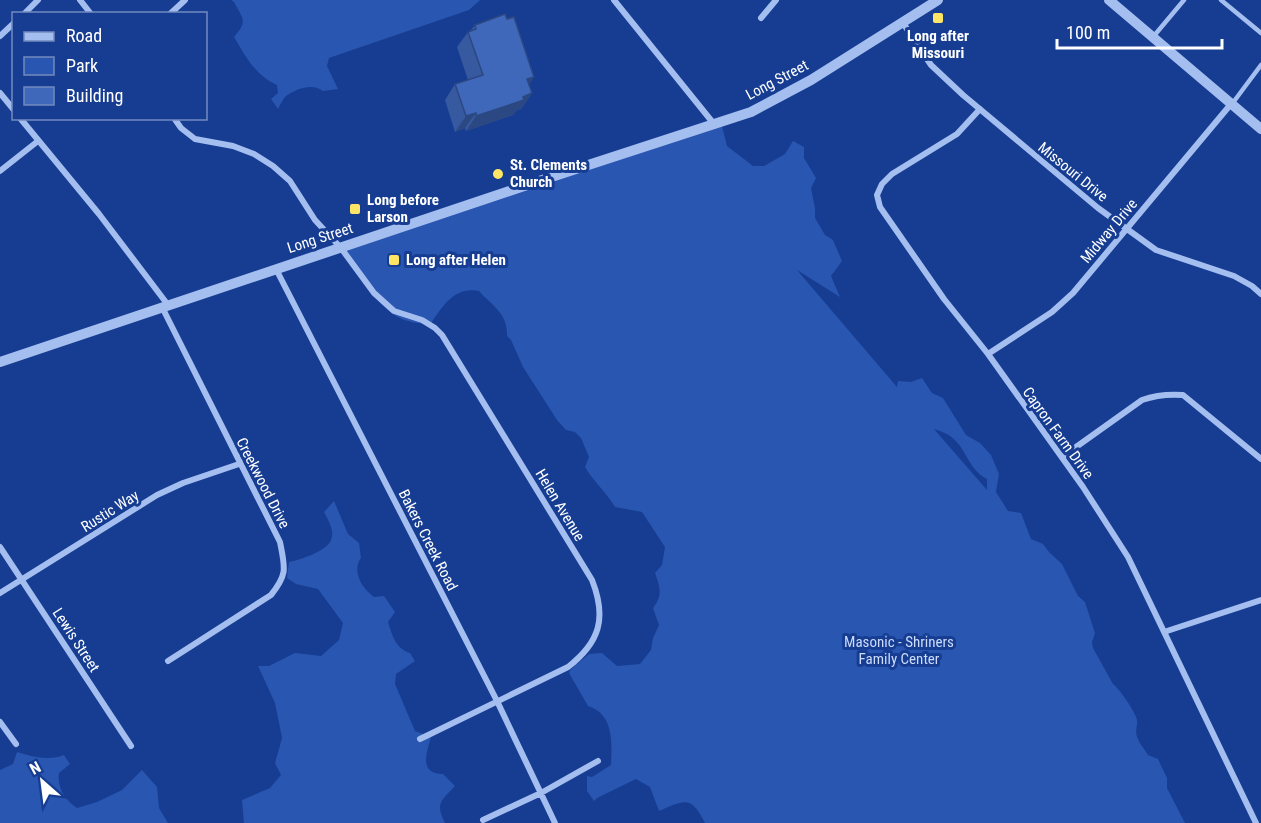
<svg xmlns="http://www.w3.org/2000/svg" width="1261" height="823" viewBox="0 0 1261 823" font-family="'Roboto Condensed',sans-serif">
<style>
.green{fill:#2956b1;fill-rule:evenodd}
.lines{fill:none;stroke-linecap:round;stroke-linejoin:round}
.service{stroke:#a5bef0;stroke-width:4.5}
.minor{stroke:#a5bef0;stroke-width:6}
.tertiary{stroke:#a5bef0;stroke-width:10}
.wall{fill:#3659a0}
.shaded-wall{fill:#2c4882}
.building{fill:#3f67ba;stroke:#2c4882;stroke-width:1.5}
.poi-dot{fill:#ffe565;stroke:#163d92;stroke-width:2}
.labels{text-anchor:middle;stroke-width:6;stroke-linejoin:round;paint-order:stroke}
.poi-label{font-size:15px;font-weight:bold;fill:#fff;stroke:#163d92;text-anchor:start}
.street-label{font-size:15px;fill:#fff;stroke:#163d92}
.park-label{font-size:15px;fill:#ccdcfc;stroke:#163d92}
</style>
<rect width="100%" height="100%" fill="#163d92"/>
<!-- green -->
<path class="green" d="M231,0H480L469,10L329,58L327,66L338,89L323,91C313,83 297,88 286,96C283,99 280,105 278,109L271,99L278,93L277,85C255,75 246,57 234,37C248,21 243,19 234,2Z
M721,122L727,146L753,166H764L785,154L793,141L804,147V158L816,178L811,188L815,208V218L825,235L833,240L842,261L831,276L840,297L797,270L897,387L898,381L911,382L922,378L932,393L943,398L966,435L980,443L991,455L999,474L996,492L1008,511L1021,513L1031,539L1043,544L1049,552L1062,564L1078,596L1085,602L1095,633L1092,642L1093,648L1113,684C1119,688 1136,713 1137,720C1138,726 1134,731 1138,739C1140,744 1145,750 1148,755L1158,759L1167,778V788L1185,823H705C691,795 685,800 659,811L650,787L636,779L597,798L594,801L587,791V776L592,777L611,765C612,743 614,714 588,706L569,673L570,670L589,654L602,653L617,666L640,664L651,650L653,638L659,625L653,608C663,595 660,587 655,573L662,565L665,547L642,512L615,507C606,492 594,482 585,467L589,457L581,438L575,432L566,430L557,420L523,367L511,340L507,336C508,313 492,306 479,291C454,286 442,307 430,325C421,323 411,323 402,319C374,307 358,270 343,246ZM934,429C969,438 962,466 987,479V490Z
M334,501L348,534L359,543L361,558C351,572 363,589 374,597L384,596L395,612L388,622C392,635 396,649 410,653L415,661L396,674L395,684L415,731L431,737C427,752 418,774 443,774L455,786C441,801 435,803 445,823H244L242,800L270,788L281,775L275,763L282,738L275,703L258,666H269L295,653L321,656L339,640L343,623L318,589L296,584L287,578L289,562C300,560 327,551 331,540C335,531 328,520 324,512Z
M17,752C33,757 49,761 64,755L70,764L59,773C57,788 65,800 77,808L97,802L122,790L142,770L157,787L159,808L168,823H0V770L13,764Z"/>
<g class="lines">
<!-- service -->
<path class="service" d="M1221,0L1261,33
M1153,37L1184,0
M1232,104L1261,65"/>
<!-- minor -->
<path class="minor" d="M80,0L91,14
M614,0L714,124
M24,14L38,0
M170,14L185,0
M761,18L776,0
M903,23L931,65L963,95L1098,208L1156,250L1234,276L1252,286L1261,294
M0,36L14,23
M0,93L14,110
M980,109L957,134L892,174L882,184L877,195L880,207L944,299L988,354L1083,487L1128,557L1256,823
M20,118L99,214L168,305
M174,118L181,128L195,139L233,146L254,154L273,166L290,181L315,220L341,248L374,293L394,311L422,320L435,328L442,335L592,580C607,618 600,642 568,667L420,739
M0,171L38,141
M276,269L497,701L555,823
M162,307L280,542C285,568 288,574 271,595L168,661
M988,354L1052,312L1073,293L1231,104
M1062,457L1142,400C1156,395 1169,394 1183,395L1261,459
M0,547L131,746
M0,593L157,495L183,483L239,464
M1164,632L1261,600
M0,722L16,744
M483,820L541,793L598,761"/>
<!-- tertiary -->
<path class="tertiary" d="M1109,0L1261,129
M0,362L533,183L751,112L811,80L938,0"/>
</g>
<!-- wall -->
<path class="wall" d="M507,19L534,77L529,84L532,93L521,109L517,110L513,115L466,131L465,128L455,132L445,100L455,84L468,80L457,47L468,32L470,31L475,25Z"/>
<!-- shaded-wall -->
<path class="shaded-wall" d="M534,77L523,92L527,79Z
M532,93L521,109L517,110L513,115L466,131L476,116Z
M476,113L465,128L455,132L466,116Z"/>
<!-- building -->
<path class="building" d="M505,14L507,19L514,17L534,77L527,79L532,93L523,97L524,100L476,116V113L466,116L455,84L483,75L468,32L476,29L475,25Z"/>
<!-- markers -->
<g class="poi-dot">
<rect x="932" y="12" width="12" height="12" rx="3"/>
<circle cx="498" cy="174" r="6"/>
<rect x="349" y="203" width="12" height="12" rx="3"/>
<rect x="388" y="254" width="12" height="12" rx="3"/>
</g>
<g class="labels">
<!-- poi labels -->
<g class="poi-label">
<text x="938" y="41" text-anchor="middle">Long after<tspan x="938" dy="17">Missouri</tspan></text>
<text x="510" y="170">St. Clements<tspan x="510" dy="17">Church</tspan></text>
<text x="367" y="205">Long before<tspan x="367" dy="17">Larson</tspan></text>
<text x="406" y="265">Long after Helen</text>
</g>
<!-- street labels -->
<g class="street-label">
<text transform="translate(777 80) rotate(-28)" y="5">Long Street</text>
<text transform="translate(1073 172) rotate(39)" y="5">Missouri Drive</text>
<text transform="translate(1109 231) rotate(-50)" y="5">Midway Drive</text>
<text transform="translate(320 238) rotate(-18)" y="5">Long Street</text>
<text transform="translate(1058 433) rotate(54)" y="5">Capron Farm Drive</text>
<text transform="translate(263 483) rotate(63)" y="5">Creekwood Drive</text>
<text transform="translate(560 505) rotate(59)" y="5">Helen Avenue</text>
<text transform="translate(110 511) rotate(-32)" y="5">Rustic Way</text>
<text transform="translate(428 540) rotate(63)" y="5">Bakers Creek Road</text>
<text transform="translate(76 640) rotate(57)" y="5">Lewis Street</text>
</g>
<!-- park labels -->
<g class="park-label">
<text x="899" y="647">Masonic - Shriners<tspan x="899" dy="17">Family Center</tspan></text>
</g>
</g>
<!-- legend -->
<rect x="12" y="12" width="195" height="108" fill="#163d92" stroke="#738bbe" stroke-width="1.5"/>
<rect x="24" y="32" width="30" height="9" fill="#a5bef0" stroke="#738bbe" stroke-width="1.5"/>
<text x="66" y="42" font-size="18" fill="#ffffff">Road</text>
<rect x="24" y="57" width="30" height="18" fill="#2956b1" stroke="#738bbe" stroke-width="1.5"/>
<text x="66" y="72" font-size="18" fill="#ffffff">Park</text>
<rect x="24" y="87" width="30" height="18" fill="#3f67ba" stroke="#738bbe" stroke-width="1.5"/>
<text x="66" y="102" font-size="18" fill="#ffffff">Building</text>
<!-- north arrow -->
<g transform="translate(42 781) rotate(332)" stroke="#163d92" stroke-width="4.5" paint-order="stroke">
<path d="M0-4.5L10 22L0 15L-10 22Z" fill="#ffffff"/>
<text y="-9" font-size="16" font-weight="bold" text-anchor="middle" fill="#ffffff">N</text>
</g>
<!-- scale -->
<path d="M1057 39v9h165v-9" fill="none" stroke="#ffffff" stroke-width="3"/>
<text x="1066" y="39" font-size="18" fill="#ffffff" stroke="#163d92" stroke-width="4.5" paint-order="stroke">100 m</text>
</svg>
